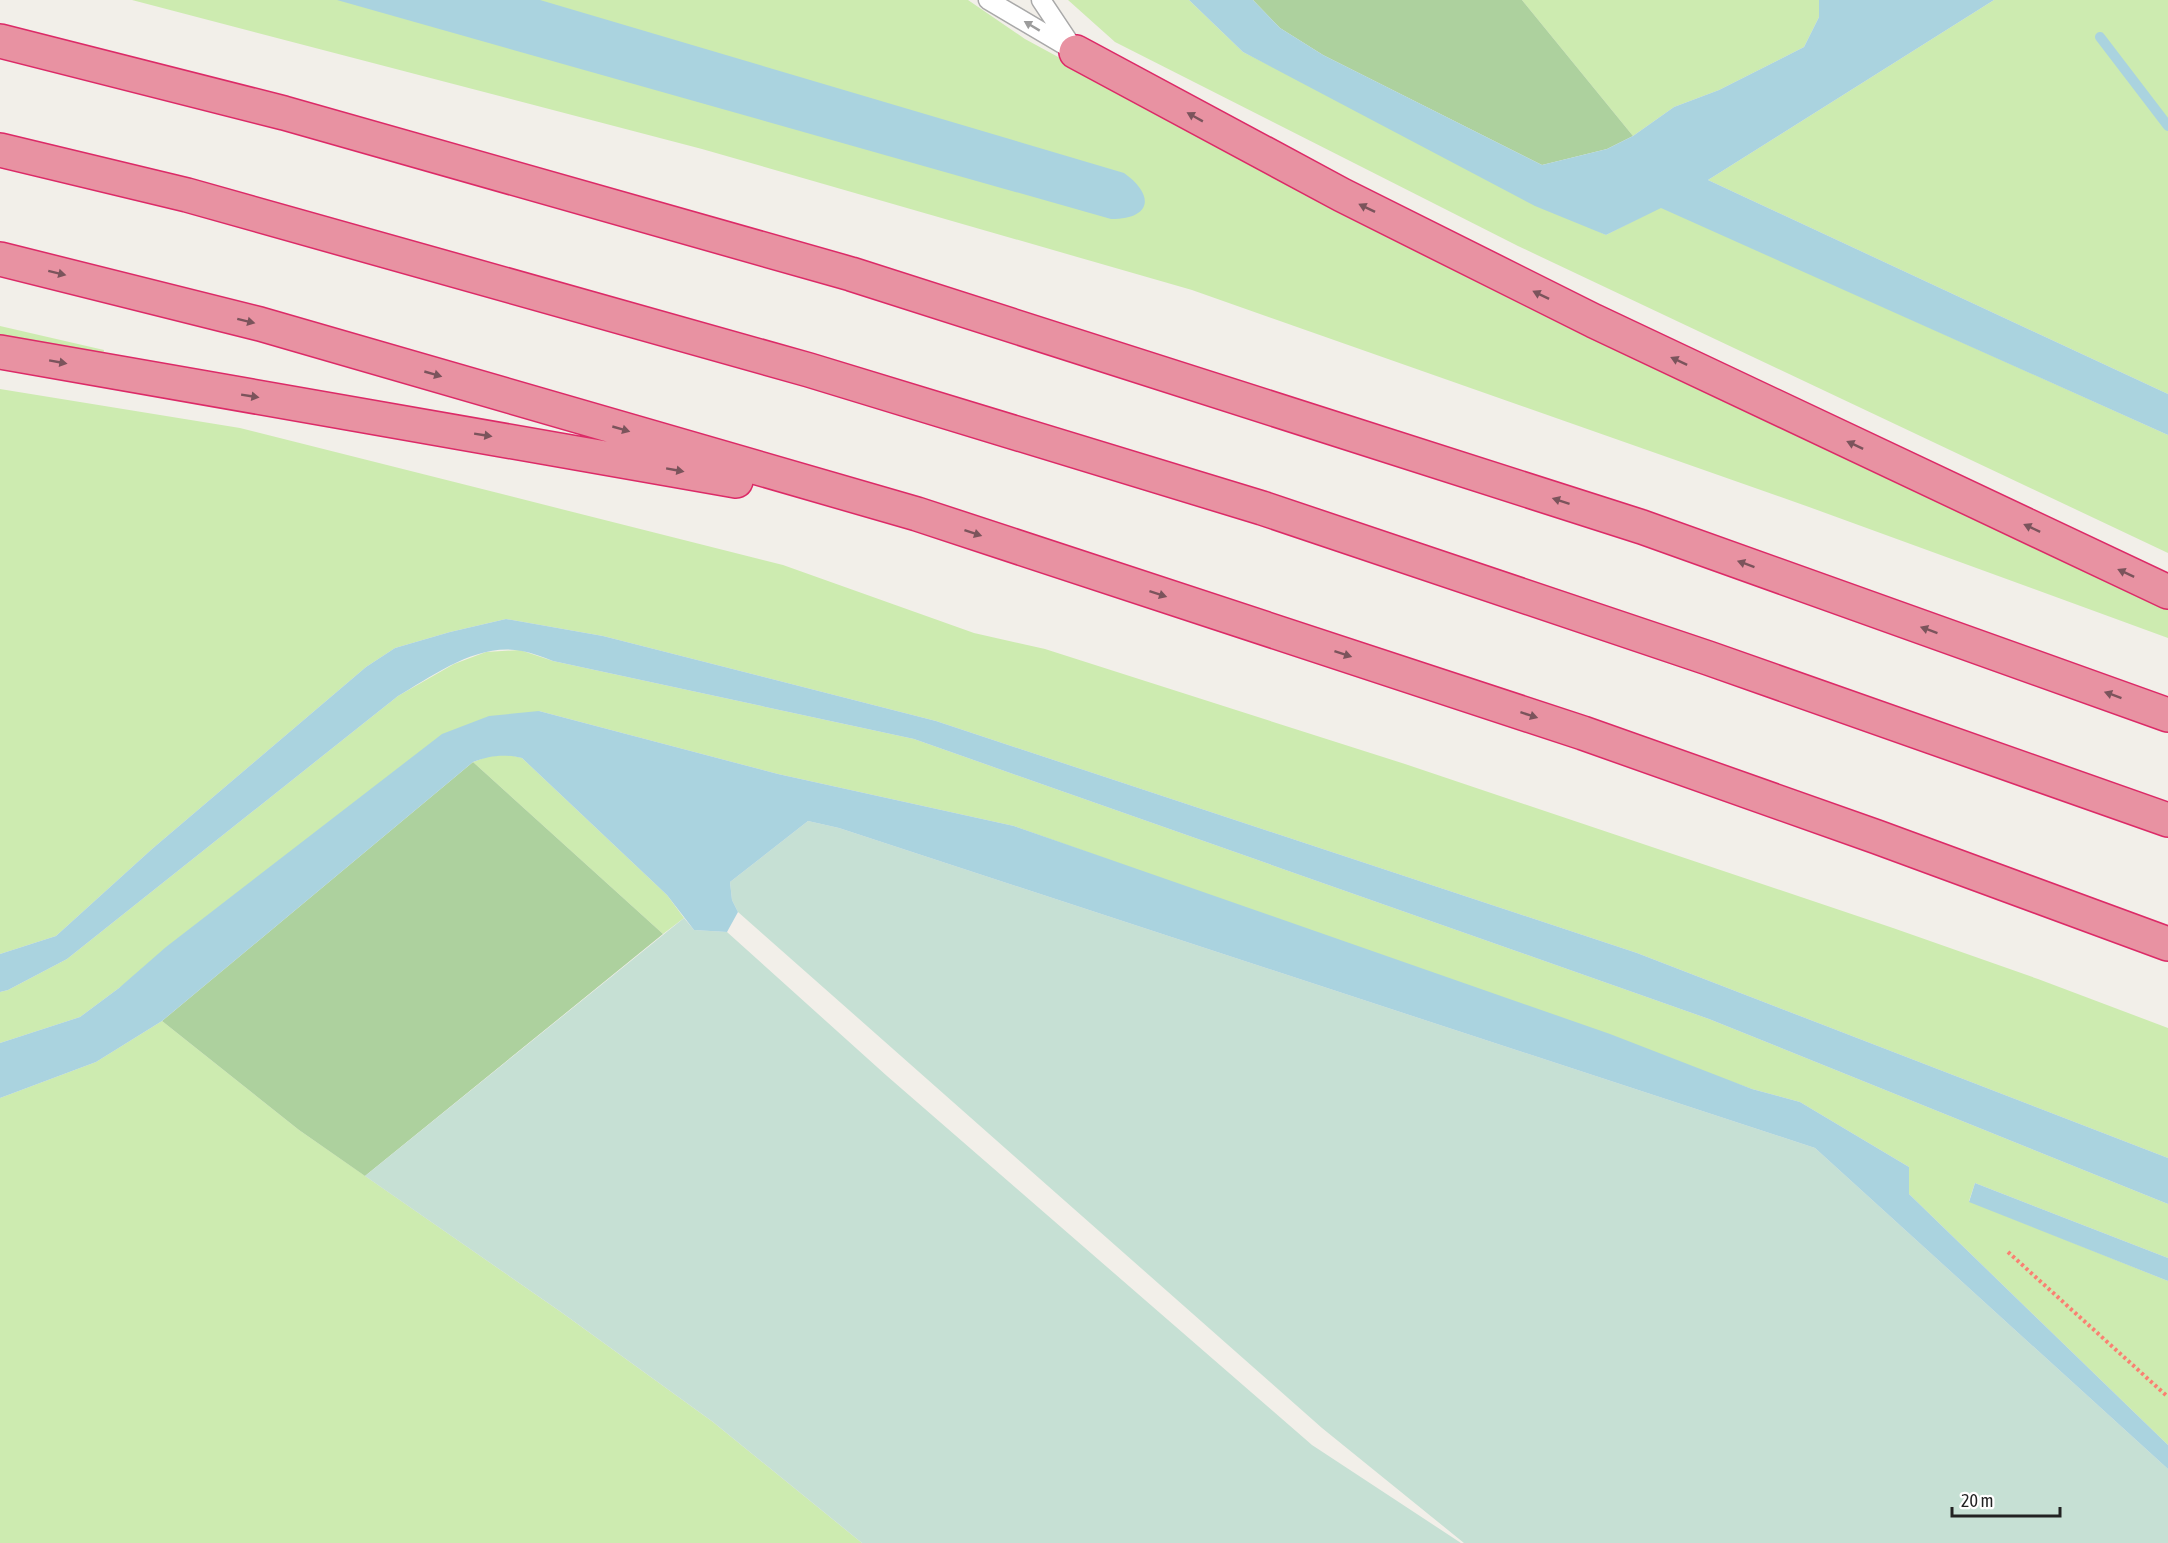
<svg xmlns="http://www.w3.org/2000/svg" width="2168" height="1543" viewBox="0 0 2168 1543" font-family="'Asap Condensed',sans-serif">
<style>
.grass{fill:#cdebb0}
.forest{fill:#add19e}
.wetland{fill:#c6e0d4}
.water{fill:#aad3df}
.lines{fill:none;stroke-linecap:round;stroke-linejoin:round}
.stream{stroke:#aad3df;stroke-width:10}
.service-casing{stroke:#a9a9a9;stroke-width:21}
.motorway-casing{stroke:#dc2a67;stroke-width:36}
.path{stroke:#fa8072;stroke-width:4;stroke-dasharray:3 3;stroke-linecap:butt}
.service{stroke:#fff;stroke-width:18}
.motorway{stroke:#e892a2;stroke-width:33}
.oneway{fill:#9c9c9c}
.oneway2{fill:#7b545c}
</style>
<rect width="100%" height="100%" fill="#f2efe9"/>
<!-- grass -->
<path class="grass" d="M132,0H968L1025,39L1198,133L2168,606V638L1809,507L1192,290L702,149Z
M1068,0H1189L1243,52L1606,235L1661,207L2168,435V553L1518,246L1115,42Z
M1522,0H1819V17L1804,47L1719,90L1674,107L1633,136Z
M1994,0H2168V394L1708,180Z
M0,326L104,350L103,355L0,337Z
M0,389L240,428L783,565L974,633L1045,649L1405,764L1893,928L2038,979L2168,1028V1158L1637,953L936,721L603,636L506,619L450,632L395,648L366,667L152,849L56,936L0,954Z
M520,650L553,661L914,739L1709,1019L2168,1204V1258L1975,1183L1969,1201L2168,1281V1445L1909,1194V1167L1800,1102L1752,1089L1014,826L778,774L539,711L119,988L80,1017L0,1043V992L8,990L67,959L398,696L454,664L486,652Z
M506,754L522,758L667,895L684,918L663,934L473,762L489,756Z
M162,1021L299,1130L561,1312L713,1422L862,1543H0V1098L96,1062Z"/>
<!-- forest -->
<path class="forest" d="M1253,0H1522L1633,136L1607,149L1542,165L1323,55L1280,28Z
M473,762L663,934L365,1176L299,1130L162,1021Z"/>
<!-- wetland -->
<path class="wetland" d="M808,821L839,828L1815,1148L2168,1469V1543H1464L1322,1428L738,912L732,900L730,882Z
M684,918L694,930L727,932L887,1076L1312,1445L1461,1543H862L713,1422L561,1312L365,1176Z"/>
<!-- water -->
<path class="water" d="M337,0H540L1124,173C1155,195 1152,219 1111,219Z
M1189,0H1253L1280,28L1323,55L1542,165L1607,149L1633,136L1674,107L1719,90L1804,47L1819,17V0H1994L1708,180L2168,394V435L1661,208L1606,235L1535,206L1243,52Z
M506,619L603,636L936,721L1637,953L2168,1158V1204L1709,1019L914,739L553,661C543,657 532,653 522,651C478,642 434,675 398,696L67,959L8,990L0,992V954L56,936L152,849L366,667L395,648L450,632Z
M539,711L778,774L1014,826L1610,1034L1752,1089L1800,1102L1909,1167V1194L2168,1445V1469L1815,1148L839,828L808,821L730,882L732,900L738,912L727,932L694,930L667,895L522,758C504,754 491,755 473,762L162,1021L96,1062L0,1098V1043L80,1017L119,988L166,947L442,734L489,716Z
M1975,1183L2168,1258V1281L1969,1202Z"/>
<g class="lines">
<!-- stream -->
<path class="stream" d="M2100,37L2168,126"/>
<defs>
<path id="service" d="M988,0L1076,52
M1041,0L1073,48"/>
<path id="motorway" d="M0,41L284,113L851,274L1642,527L2168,715
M1076,52L1342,195L1594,321L2168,592
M0,150L187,195L809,370L1262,508L1708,658L2168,820
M0,259L260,324L917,514L1583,733L1877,837L2168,944
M0,352C245,397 491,436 736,481"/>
</defs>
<!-- service casing -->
<use href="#service" class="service-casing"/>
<!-- motorway casing -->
<use href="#motorway" class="motorway-casing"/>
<!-- path -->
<path class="path" d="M2008,1252L2168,1397"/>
<!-- service -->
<use href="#service" class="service"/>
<!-- motorway -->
<use href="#motorway" class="motorway"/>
</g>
<!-- one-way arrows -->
<defs><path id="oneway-solid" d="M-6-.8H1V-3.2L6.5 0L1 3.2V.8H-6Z" transform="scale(1.5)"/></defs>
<use class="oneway" href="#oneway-solid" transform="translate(1032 26) rotate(-149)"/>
<g class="oneway2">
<use href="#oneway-solid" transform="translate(1195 117) rotate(-151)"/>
<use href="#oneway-solid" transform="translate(1367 208) rotate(-154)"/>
<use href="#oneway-solid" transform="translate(57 273) rotate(14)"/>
<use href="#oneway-solid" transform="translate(1541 295) rotate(-154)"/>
<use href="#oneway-solid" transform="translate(246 321) rotate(14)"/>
<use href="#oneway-solid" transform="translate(1679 361) rotate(-155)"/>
<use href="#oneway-solid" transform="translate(58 362) rotate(10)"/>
<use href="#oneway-solid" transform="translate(433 374) rotate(16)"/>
<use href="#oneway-solid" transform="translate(250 396) rotate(9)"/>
<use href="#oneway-solid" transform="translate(621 429) rotate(16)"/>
<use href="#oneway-solid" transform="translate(483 435) rotate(9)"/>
<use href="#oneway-solid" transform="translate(1855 445) rotate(-155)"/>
<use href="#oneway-solid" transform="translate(675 470) rotate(10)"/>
<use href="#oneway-solid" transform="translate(1561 501) rotate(-162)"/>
<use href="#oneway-solid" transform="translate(2032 528) rotate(-155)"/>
<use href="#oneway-solid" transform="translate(973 533) rotate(18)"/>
<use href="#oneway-solid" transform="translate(1746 564) rotate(-160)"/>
<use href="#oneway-solid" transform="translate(2126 573) rotate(-155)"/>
<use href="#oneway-solid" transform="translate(1158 594) rotate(18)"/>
<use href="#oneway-solid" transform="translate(1929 630) rotate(-160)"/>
<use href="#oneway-solid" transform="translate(1343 654) rotate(18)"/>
<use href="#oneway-solid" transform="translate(2113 695) rotate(-160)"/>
<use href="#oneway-solid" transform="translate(1529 715) rotate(18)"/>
</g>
<!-- scale -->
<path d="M1952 1507v9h108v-9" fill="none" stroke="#222222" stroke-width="3"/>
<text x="1961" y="1507" font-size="18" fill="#222222" stroke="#ffffff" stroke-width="4.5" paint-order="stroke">20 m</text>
</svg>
